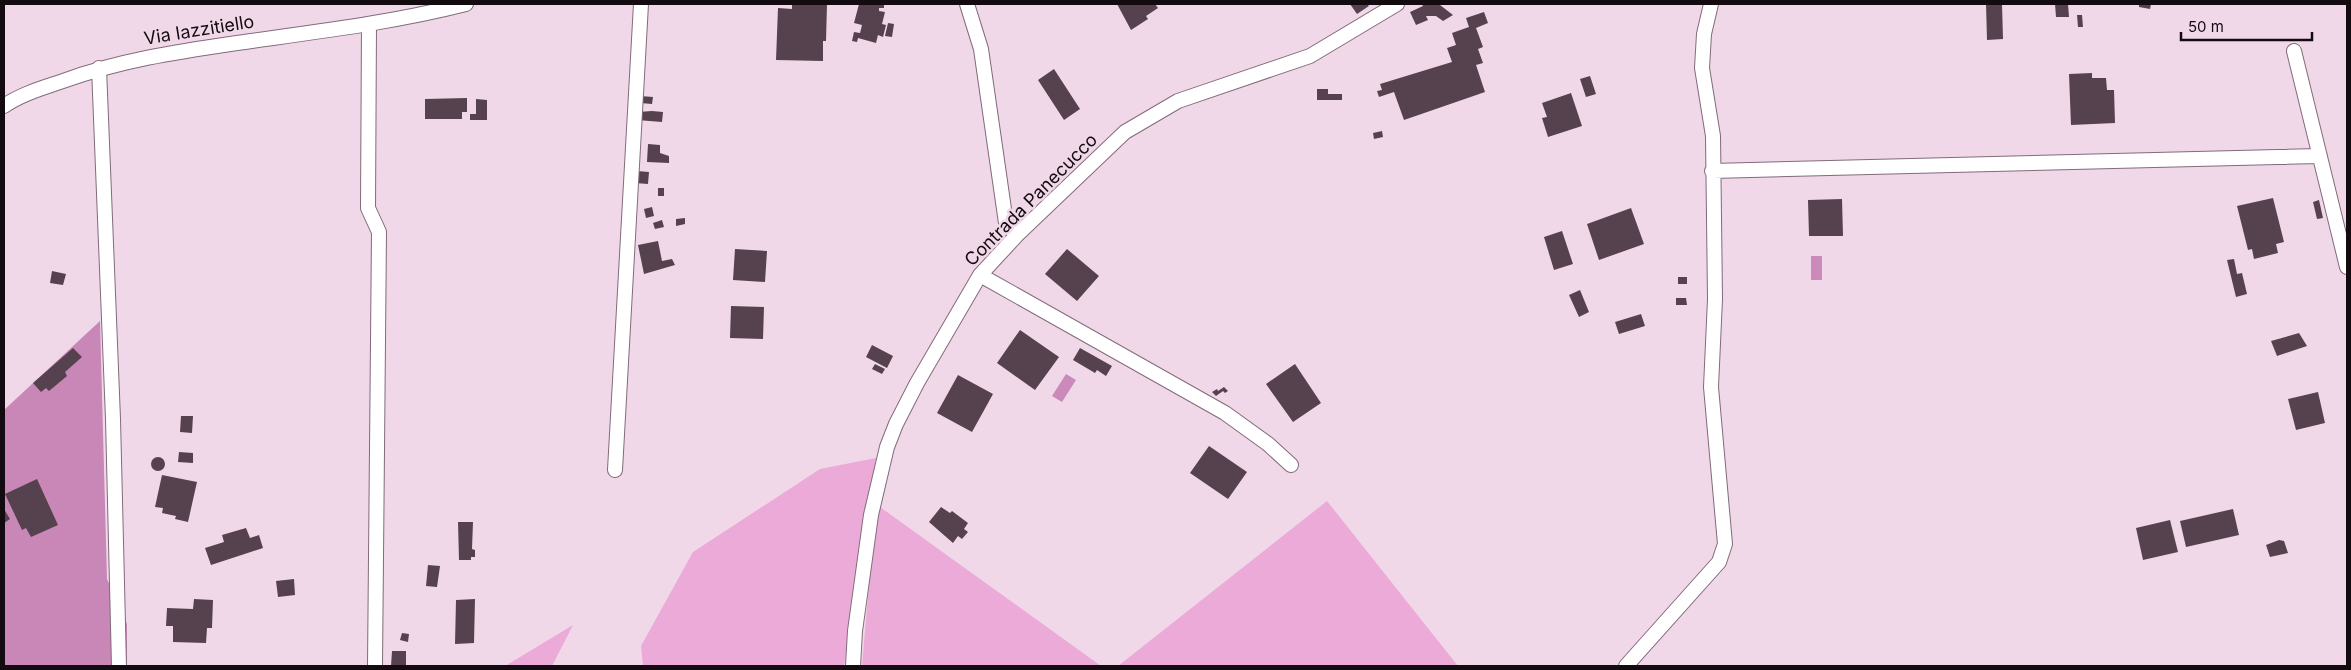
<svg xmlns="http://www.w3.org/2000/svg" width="2351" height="670" viewBox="0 0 2351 670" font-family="Inter,sans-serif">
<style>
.green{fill:#ebaad8}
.forest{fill:#c887b6}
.water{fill:#cb8ab9}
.building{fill:#56414f}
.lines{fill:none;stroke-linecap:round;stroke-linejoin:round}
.minor-casing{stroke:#816b7a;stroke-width:16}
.minor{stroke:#fff;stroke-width:14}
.labels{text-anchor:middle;stroke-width:5;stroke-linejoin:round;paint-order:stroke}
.street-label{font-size:18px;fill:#130b10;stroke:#f1d8e9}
</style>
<rect width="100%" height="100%" fill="#f1d8e9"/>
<!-- green -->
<path class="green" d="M876,458L844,666H643L641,646L693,552L820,469Z
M1327,501L1458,666H1118Z
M880,507L1101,666H862L872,549Z
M573,625L552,666H505Z"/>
<!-- forest -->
<path class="forest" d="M100,321L107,579L127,624V666H4V410Z"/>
<!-- water -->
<path class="water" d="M1811,256H1822V280H1811Z
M1066,374L1076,380L1062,402L1052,396Z"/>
<!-- building -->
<path class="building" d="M792,4H827L826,41H823V61L776,60L778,8L792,9Z
M859,4H884V8H879V11L885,12L882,24L886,25L883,37L878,35L876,43L858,38L857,42L852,41L854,32L860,33L862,25L854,23Z
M1117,4H1155L1158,8L1146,16L1148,19L1131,30Z
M1350,4H1367L1369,6L1357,14Z
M1422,4L1440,5L1453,15L1443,21L1436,16H1426L1428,20L1416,25L1410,12L1423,6Z
M1986,4H2002L2003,39L1987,40Z
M2055,4H2068L2069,17H2056Z
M2139,4H2151L2150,9L2139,7Z
M1484,12L1488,23L1476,28L1483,47L1478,49L1483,63L1476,65L1485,92L1404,120L1394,92L1379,97L1377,91L1382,90L1380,84L1452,62L1447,48L1456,45L1452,33L1469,27L1466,18Z
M2077,15H2082L2083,27H2078Z
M888,23L894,24L892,37L885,36Z
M1054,69L1080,109L1064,120L1038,80Z
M2092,73V78H2106L2107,90H2114L2115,123L2071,125L2069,74Z
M1590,76L1596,94L1586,97L1580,79Z
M1317,89H1328V94H1342V100H1317Z
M1571,93L1582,126L1548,137L1542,118L1547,117L1542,103Z
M640,96L653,97L652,104L640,103Z
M467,98V112H462V119H425V99Z
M476,99L487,100V120H470V114H476Z
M652,111L663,112L662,122L637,120L638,112Z
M1382,131L1383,137L1374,139L1373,133Z
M648,144L660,145V153L669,156V163L647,162Z
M637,171L649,172L648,184L635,183Z
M658,188H664V196H658Z
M2273,198L2284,242L2276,244L2278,253L2254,259L2252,249L2248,250L2237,206Z
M1842,199L1843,236H1809L1808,200Z
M2319,200L2323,218L2317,219L2313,202Z
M652,207L654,216L646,218L644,209Z
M1631,208L1644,244L1599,260L1587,224Z
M685,218V224L676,226V219Z
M662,220L664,227L655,229L653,223Z
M1562,231L1573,264L1554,270L1544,237Z
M658,241L662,261L672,259L675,265L644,274L638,245Z
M735,249L767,251L765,282L733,280Z
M1067,249L1099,276L1077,301L1045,274Z
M2234,259L2237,274L2242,273L2247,294L2236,297L2227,260Z
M52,271L66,274L63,285L50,283Z
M1678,277H1687V284H1678Z
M1580,290L1589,312L1579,317L1569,295Z
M1676,298H1686L1687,305H1676Z
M731,306L764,307L763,339L730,338Z
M1641,314L1645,326L1619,334L1615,322Z
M1020,330L1059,357L1035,390L997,363Z
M2299,333L2307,346L2277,356L2271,341Z
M872,345L893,356L887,368L866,357Z
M73,348L82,357L65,372L67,376L49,391L46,388L41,392L33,383Z
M1080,348L1112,366L1106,376L1097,370L1095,373L1073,360Z
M875,364L885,369L882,374L872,369Z
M1295,364L1321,403L1293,422L1266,384Z
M958,375L993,394L972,432L937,413Z
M1224,387L1228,391L1225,393L1223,391L1216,396L1212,392L1217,389L1218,391Z
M2318,392L2325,423L2296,430L2288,399Z
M181,416H193L192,433L180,432Z
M1209,446L1247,472L1228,499L1190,473Z
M179,452L193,453V463L178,462Z
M151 464a7 7 0 1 1 14 0a7 7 0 1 1-14 0Z
M162,475L197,482L188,522L175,519L176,516L162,513L163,508L155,507Z
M37,479L58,525L31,537L26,528L22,530L5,494Z
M941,507L950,513L952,511L968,523L964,529L968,532L962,539L958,536L953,543L929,522Z
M4,509L10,519L4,523Z
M2233,509L2239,535L2186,547L2180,521Z
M2170,520L2178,552L2143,560L2136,528Z
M458,522H473L472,549L475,550V557H471V560H459Z
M246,528L250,538L259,535L263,548L211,565L205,548L224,542L222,535Z
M2279,540L2284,541L2288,553L2270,557L2266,545Z
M428,565L440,566L437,587L426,586Z
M294,579L295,595L278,597L276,581Z
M194,599L213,600L212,628H207L206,643L173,642V626H166L167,608L193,609Z
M475,599L474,643L455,644L456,600Z
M402,633L409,634L408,642L400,640Z
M392,651H406V666H391Z"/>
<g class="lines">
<defs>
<path id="minor" d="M967,4L981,49L1006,223L1017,235
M369,24L368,208L379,232L375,666
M2294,51L2347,267
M99,68L113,419L119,666
M4,106C21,94 43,88 63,81C121,60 176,52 237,43C314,32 391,23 466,4
M1712,171L2320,156
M980,275L1225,413L1268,444L1291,465
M615,470L641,4
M853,666L855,631L871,515L887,447L896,424L917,383L980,275L1017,235L1125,132L1178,101L1310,56L1397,4
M1626,666L1719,562L1725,544L1711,387L1715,299L1713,136L1702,68L1704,34L1711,4"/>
</defs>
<!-- minor casing -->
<use href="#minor" class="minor-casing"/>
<!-- minor -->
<use href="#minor" class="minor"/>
</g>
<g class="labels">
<!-- street labels -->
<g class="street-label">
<text transform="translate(199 30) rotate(-9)" y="6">Via Iazzitiello</text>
<text transform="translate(1031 200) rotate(-45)" y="6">Contrada Panecucco</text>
</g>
</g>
<!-- border -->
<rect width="2351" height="670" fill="none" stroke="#130b10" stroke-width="10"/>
<!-- scale -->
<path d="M2181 32v8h131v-8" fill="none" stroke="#130b10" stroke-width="2.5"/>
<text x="2188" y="32" font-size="15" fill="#130b10" stroke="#f1d8e9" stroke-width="4" paint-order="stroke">50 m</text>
</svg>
